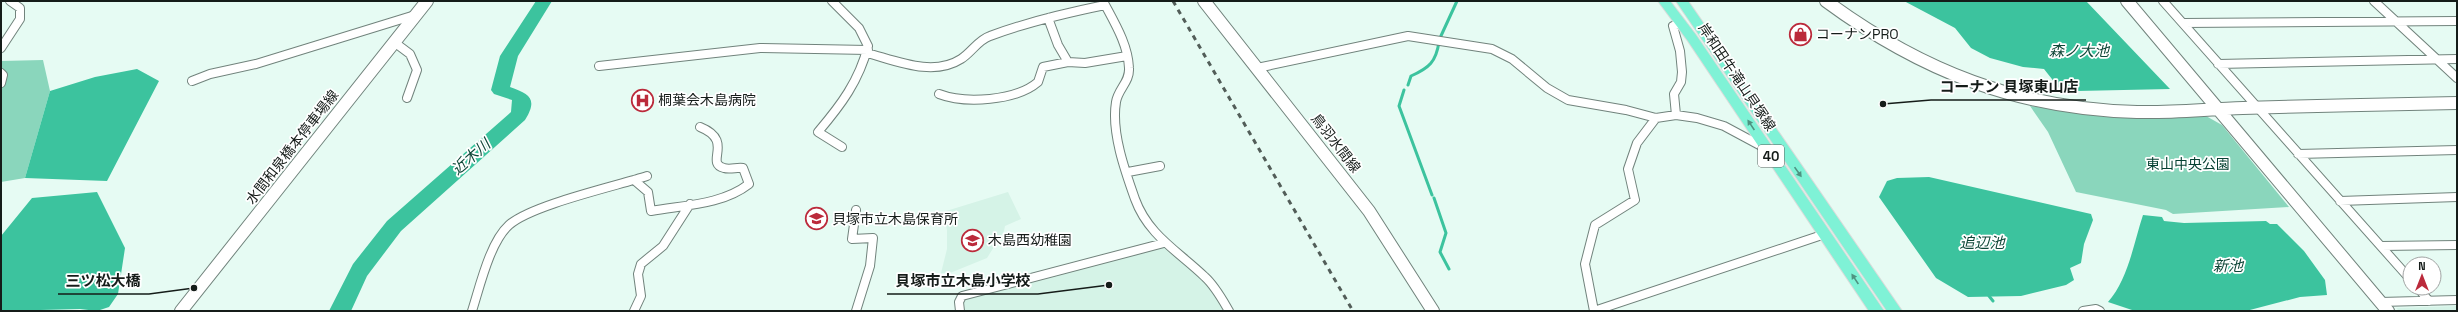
<svg xmlns="http://www.w3.org/2000/svg" width="2458" height="312" viewBox="0 0 2458 312" font-family="'Space Grotesk','Noto Sans JP',sans-serif">
<style>
.built{fill:#d5f3e7}
.green{fill:#8ad6bc}
.water{fill:#3cc39e}
.lines{fill:none;stroke-linecap:round;stroke-linejoin:round}
.stream{stroke:#3cc39e;stroke-width:3}
.river{fill:#3cc39e;fill-rule:evenodd}
.street-casing{stroke:#71837c;stroke-width:10}
.secondary-casing{stroke:#71837c;stroke-width:14}
.primary-casing{stroke:#dadbda;stroke-width:2}
.street{stroke:#fff;stroke-width:8}
.secondary{stroke:#fff;stroke-width:12}
.primary{fill:#7ff2d6;fill-rule:evenodd}
.rail{stroke:#525d58;stroke-width:3;stroke-dasharray:5 5;stroke-linecap:butt}
.oneway{fill:#4f9281}
.labels{text-anchor:middle;stroke-width:3.5;stroke-linejoin:round;paint-order:stroke}
.shield{fill:#fff;stroke:#5b605e;stroke-width:1}
.shield-label{font-size:13px;font-weight:bold;fill:#151c19}
.poi-label{font-size:14px;fill:#151c19;stroke:#fff;text-anchor:start}
.street-label{font-size:14px;fill:#151c19;stroke:#fff}
.park-label{font-size:14px;fill:#064132;stroke:#fff}
.water-label{font-size:15px;font-style:italic;fill:#0f4738;stroke:#fff}
.leader{fill:none;stroke:#151c19;stroke-width:1.5}
.callout-dot{fill:#151c19;stroke:#fff;stroke-width:1.5}
.callout-label{font-size:15px;text-anchor:middle;font-weight:bold;fill:#151c19;stroke:#fff;stroke-width:3.5;stroke-linejoin:round;paint-order:stroke}
</style>
<rect width="100%" height="100%" fill="#e6fbf3"/>
<!-- built -->
<path class="built" d="M1008,192L1021,219L1005,226L1004,231L987,258L950,273H941L947,249V230L943,212Z
M1164,243L1205,276L1229,311H965L964,300L970,294Z
M2457,306V311H2399L2396,308Z"/>
<!-- green -->
<path class="green" d="M43,60L50,91L25,178L1,182V61Z
M2030,106L2107,117L2206,116L2222,125L2289,207L2173,214L2166,210L2076,192L2048,132Z"/>
<!-- water -->
<path class="water" d="M1904,1H2086L2170,89L2077,91L2059,88L2044,69L2023,67L1990,58L1971,48L1955,28Z
M137,69L159,81L107,181L25,178L50,91L95,77Z
M1929,177L2091,214L2093,220L2084,244L2081,263L2070,268L2074,280L2066,285L2021,296L1968,297L1936,278L1879,197L1887,181L1897,178Z
M97,192L125,248L118,294L109,307L97,311L80,309L1,311V236L32,198Z
M2143,215L2162,217L2164,221L2184,223L2266,221L2270,224H2277L2304,251L2325,280L2327,295L2300,297L2246,311H2135L2108,302C2128,280 2134,242 2143,215Z"/>
<g class="lines">
<!-- stream -->
<path class="stream" d="M1440,38L1457,1
M1408,85L1411,76C1429,68 1436,62 1439,42
M1404,90L1399,106L1432,195
M1434,198L1446,233L1440,252L1449,269
M1989,296L1993,301"/>
<!-- river -->
<path class="river" d="M536,1H552L518,56L510,87C530,94 538,99 525,120L401,231L367,276L351,311H329L353,264L387,221L511,112L512,100L494,94L491,90L500,56Z"/>
<defs>
<path id="street" d="M832,1L859,28L868,46C859,81 841,105 818,132L842,147
M1103,1C1114,22 1128,44 1129,68C1130,82 1118,89 1116,102C1111,132 1125,171 1135,199C1148,235 1178,251 1205,277C1215,286 1222,299 1229,311
M2163,1L2410,279
M2374,1L2457,78
M1048,18L1058,45L1068,62L1085,63L1127,56
M2183,23L2457,21
M394,42L410,54L417,70L407,98
M1,48L20,19V8L10,1
M867,53C897,61 933,77 961,59C972,52 978,40 990,36C1027,22 1066,13 1105,5
M2218,64L2457,59
M599,66L760,48L868,50
M1257,68L1408,36L1492,49L1512,59L1547,88L1568,100L1626,110L1656,118L1676,115L1697,118L1724,126L1765,148
M1,73L3,75L1,83
M192,81L210,74L256,64L415,15
M939,94C965,104 1016,101 1038,82L1043,67L1068,62
M1676,115L1674,94L1681,82L1682,72L1680,51L1673,26L1681,23
M2298,154L2457,150
M1128,172L1160,166
M634,180L648,192L651,211C684,205 722,205 749,184L743,168C737,167 730,170 724,168C704,163 735,141 700,127
M2340,201L2457,197
M856,210L852,239L873,238L870,266L856,311
M2381,246L2457,245
M2418,288L2429,301
M2380,302L2457,300
M472,311C480,286 490,242 509,225C531,205 616,186 647,176
M634,311L641,296L638,274L641,264L663,246L690,204
M960,311L959,302L962,296L1164,243
M1594,311L1825,234
M1594,311L1585,264L1595,225L1635,200L1628,169L1637,143L1656,118
M2083,311L2096,309L2100,311"/>
<path id="secondary" d="M1204,1L1369,211L1433,311
M1826,1C1921,71 2018,109 2137,112C2172,113 2208,109 2243,108C2314,106 2386,104 2457,103
M2127,1L2388,311
M181,311L427,1"/>
<path id="primary" d="M1658,1H1670L1696,35L1884,311H1869L1688,41Z
M1676,1H1688L1902,311H1887Z"/>
</defs>
<!-- street casing -->
<use href="#street" class="street-casing"/>
<!-- secondary casing -->
<use href="#secondary" class="secondary-casing"/>
<!-- primary casing -->
<use href="#primary" class="primary-casing"/>
<!-- street -->
<use href="#street" class="street"/>
<!-- secondary -->
<use href="#secondary" class="secondary"/>
<!-- primary -->
<use href="#primary" class="primary"/>
<!-- rail -->
<path class="rail" d="M1173,1L1353,311"/>
</g>
<!-- one-way arrows -->
<defs><path id="oneway-solid" d="M-6-.8H1V-3.2L6.5 0L1 3.2V.8H-6Z"/></defs>
<g class="oneway">
<use href="#oneway-solid" transform="translate(1751 125) rotate(-124)"/>
<use href="#oneway-solid" transform="translate(1798 172) rotate(55)"/>
<use href="#oneway-solid" transform="translate(1855 279) rotate(-124)"/>
</g>
<!-- icons -->
<defs>
<symbol id="shop-ring" viewBox="-11 -11 22 22"><circle r="9.5" fill="#fff" stroke="#bb2a3b" stroke-width="1.5"/><path d="M-5-2.5h2.3a2.7 3.5 0 0 1 5.4 0H5L5.5 6h-11ZM-1.5-2.5h3a1.5 2.3 0 0 0-3 0Z" fill="#bb2a3b"/></symbol>
<symbol id="hospital-ring" viewBox="-11 -11 22 22"><circle r="9.5" fill="#fff" stroke="#bb2a3b" stroke-width="1.5"/><path d="M-5-5h3v3.5h4V-5h3V5h-3V1.5h-4V5h-3Z" fill="#bb2a3b"/></symbol>
<symbol id="school-ring" viewBox="-11 -11 22 22"><circle r="9.5" fill="#fff" stroke="#bb2a3b" stroke-width="1.5"/><path d="M0-5L7-2L0 1L-7-2ZM-4 1L0 2.5L4 1V4Q0 6-4 4Z" fill="#bb2a3b"/></symbol>
</defs>
<g fill-rule="evenodd">
<use href="#shop-ring" x="1788" y="22" width="25" height="25"/>
<use href="#hospital-ring" x="630" y="88" width="25" height="25"/>
<use href="#school-ring" x="804" y="206" width="25" height="25"/>
<use href="#school-ring" x="960" y="228" width="25" height="25"/>
</g>
<g class="labels">
<!-- shield labels -->
<rect class="shield" x="1758" y="145" width="26" height="22" rx="3"/>
<g class="shield-label">
<text x="1771" y="161">40</text>
</g>
<!-- poi labels -->
<g class="poi-label">
<text x="1816" y="39">コーナンPRO</text>
<text x="658" y="105">桐葉会木島病院</text>
<text x="832" y="224">貝塚市立木島保育所</text>
<text x="988" y="245">木島西幼稚園</text>
</g>
<!-- street labels -->
<g class="street-label">
<text transform="translate(1737 77) rotate(56)" y="5">岸和田牛滝山貝塚線</text>
<text transform="translate(1336 143) rotate(52)" y="5">鳥羽水間線</text>
<text transform="translate(292 147) rotate(-52)" y="5">水間和泉橋本停車場線</text>
</g>
<!-- park labels -->
<g class="park-label">
<text x="2188" y="169">東山中央公園</text>
</g>
<!-- water labels -->
<g class="water-label">
<text x="2079" y="56">森ノ大池</text>
<text transform="translate(471 157) rotate(-41)" y="5">近木川</text>
<text x="1982" y="248">追辺池</text>
<text x="2228" y="271">新池</text>
</g>
</g>
<!-- callouts -->
<path class="leader" d="M1883 104L1931 100H2086M194 288L149 294H58M1109 285L1038 294H887"/>
<g class="callout-dot">
<circle cx="1883" cy="104" r="4"/>
<circle cx="194" cy="288" r="4"/>
<circle cx="1109" cy="285" r="4"/>
</g>
<g class="callout-label">
<text x="2009" y="92">コーナン 貝塚東山店</text>
<text x="103" y="286">三ツ松大橋</text>
<text x="963" y="286">貝塚市立木島小学校</text>
</g>
<!-- border -->
<rect width="2458" height="312" fill="none" stroke="#151c19" stroke-width="4"/>
<!-- north arrow -->
<g transform="translate(2422 276)"><circle r="19" fill="#ffffff" stroke="#a1a4a3"/>
<path d="M0-3L7 15L0 10L-7 15Z" fill="#bb2a3b"/>
<text y="-6" font-size="11" font-weight="bold" text-anchor="middle" fill="#151c19">N</text>
</g>
</svg>
